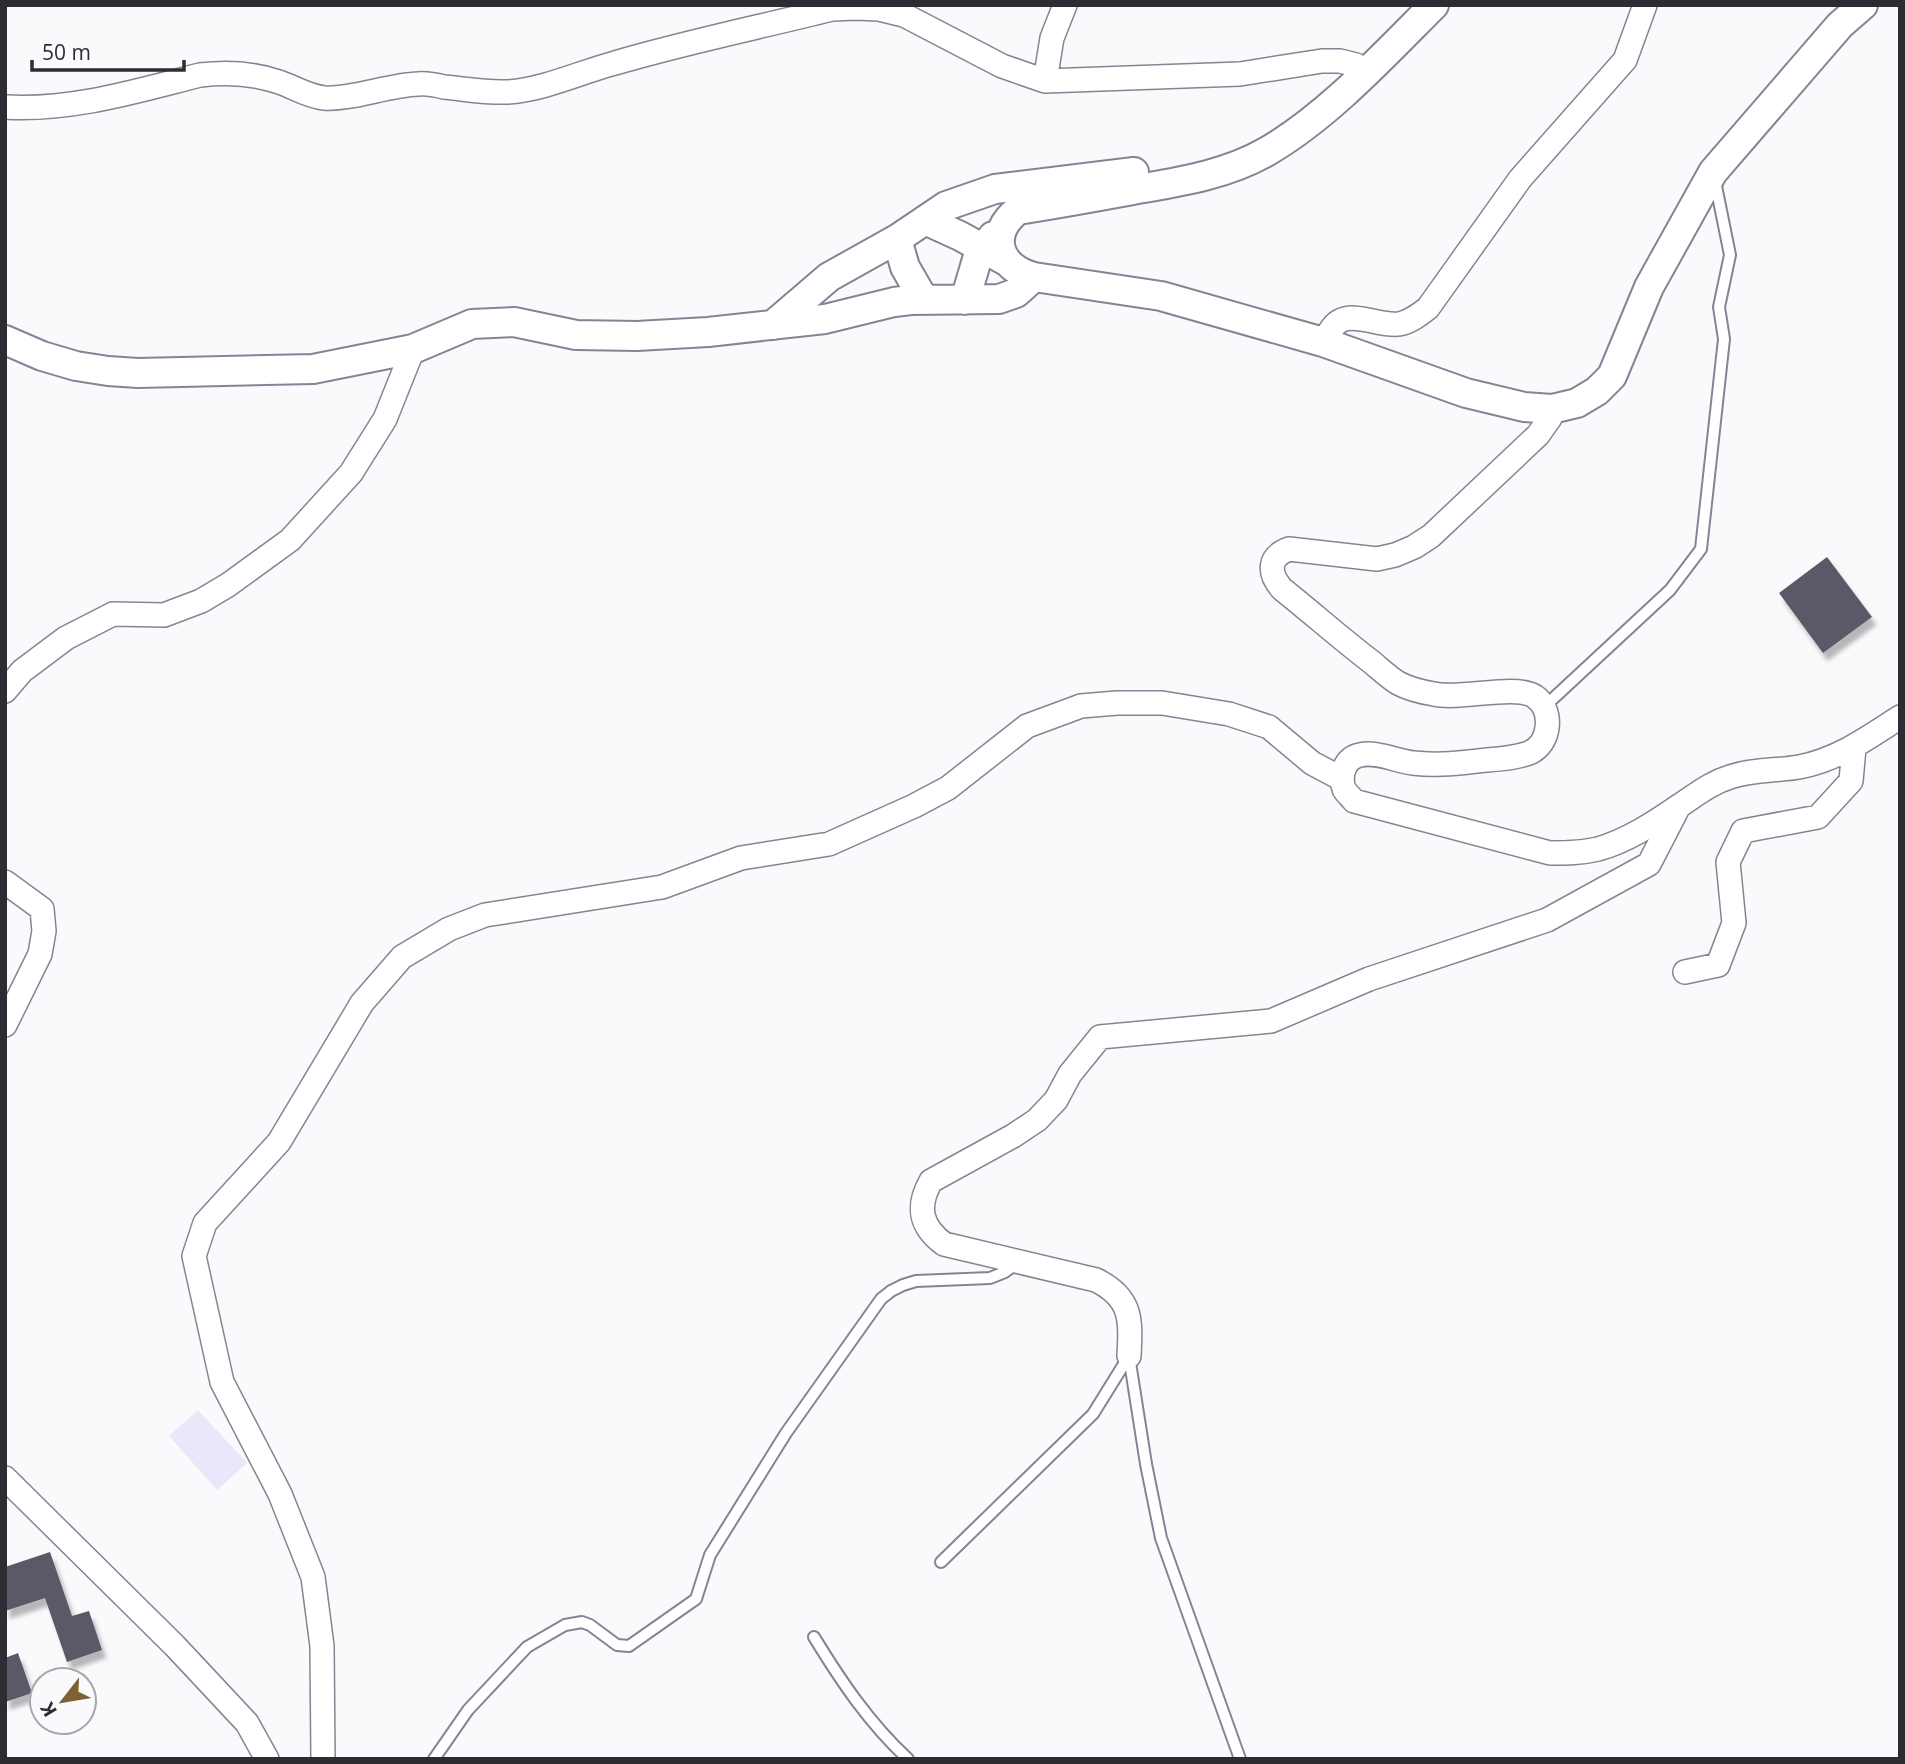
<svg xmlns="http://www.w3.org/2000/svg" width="1905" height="1764" viewBox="0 0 1905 1764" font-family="'Open Sans',sans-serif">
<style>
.garden{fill:#eae7fa}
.building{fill:#5b5968;filter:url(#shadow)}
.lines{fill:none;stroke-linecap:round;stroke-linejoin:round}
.service-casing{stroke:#868494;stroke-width:14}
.minor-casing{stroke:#868494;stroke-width:26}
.tertiary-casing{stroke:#868494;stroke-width:32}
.service{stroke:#fff;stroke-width:10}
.minor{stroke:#fff;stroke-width:23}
.tertiary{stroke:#fff;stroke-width:28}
</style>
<defs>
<filter id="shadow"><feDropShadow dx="4.5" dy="8" stdDeviation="2" flood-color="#0004"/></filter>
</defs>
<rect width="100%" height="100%" fill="#fafafd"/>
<!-- garden -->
<path class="garden" d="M198,1410L247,1463L217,1490L169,1436Z"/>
<!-- building -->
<path class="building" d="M1827,557L1872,617L1823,653L1779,593Z
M50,1552L72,1616L89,1611L102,1650L67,1662L45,1598L5,1611V1567Z
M18,1653L32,1693L5,1702V1658Z"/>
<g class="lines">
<defs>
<path id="service" d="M1544,707L1670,590L1701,549L1724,339L1719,307L1730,255L1715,181
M1129,1356L1146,1464L1161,1538L1240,1759
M941,1562L1093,1414L1129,1356
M814,1637C841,1681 869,1723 908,1759
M434,1759L468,1710L527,1647L565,1625L582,1622L590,1625L617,1645L629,1646L696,1599L710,1555L786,1433L881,1299L891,1291L903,1285L916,1281L990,1278L1005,1272L1017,1263"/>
<path id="minor" d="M1065,5L1052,38L1045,81L1240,74L1322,61H1340L1356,65L1367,72
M5,107C72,111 136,91 200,75C227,72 253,73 279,82C294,87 307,96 324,98C351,100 388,85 418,84C427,83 436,85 444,87C465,89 486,93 508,92C543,90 581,72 615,63C686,42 760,27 832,9L856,8L879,9L904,15L1002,66L1045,81
M1323,342C1328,335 1332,325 1340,321C1355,312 1382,327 1399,324C1410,322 1419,315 1428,308L1520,179L1625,60L1645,5
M1552,409L1550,418L1538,435L1431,536L1414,547L1395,555L1377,559L1289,549C1268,557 1268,573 1282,589C1311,612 1339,637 1369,660C1378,667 1388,677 1398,683C1409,689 1422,692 1434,694C1461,700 1514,684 1534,696C1554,709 1551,744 1529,753C1515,758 1501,759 1487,760C1462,763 1438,766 1413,763C1396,761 1377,751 1360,755C1345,758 1339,775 1344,789C1346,793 1351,797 1354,801L1550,853C1566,853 1582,853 1598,849C1627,841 1654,823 1679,806C1696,795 1710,783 1730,777C1753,769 1776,771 1799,767C1837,760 1868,738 1900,717
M5,691L22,671L66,638L113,614L164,615L201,601L228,585L290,540L351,473L385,419L413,349
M5,882L42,909L44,931L40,954L5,1025
M1685,972L1718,965L1734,923L1728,862L1743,831L1818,817L1851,781L1854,748
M1129,1356C1131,1319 1132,1298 1096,1280L944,1244C921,1227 916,1207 931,1181L1013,1136L1037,1120L1056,1100L1070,1074L1100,1037L1271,1021L1369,979L1547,920L1649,864L1679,806
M5,1478L175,1646L247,1723L267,1759
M323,1759L322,1646L313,1577L280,1494L222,1382L194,1256L205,1223L279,1142L362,1003L402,957L449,929L485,915L662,887L741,858L829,844L914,806L948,788L1027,726L1081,706L1117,703H1162L1229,714L1269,727L1312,763L1342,779"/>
<path id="tertiary" d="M1434,5C1384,55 1327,117 1266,152C1226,175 1178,182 1133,190C1095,197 1056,204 1018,210C987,234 998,268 1034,277L1161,296L1323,342L1466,393L1524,407L1552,409L1577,403L1597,391L1612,376L1649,287L1713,172L1840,25L1863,5
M925,220L960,236L1006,261
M897,239L905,267L924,300
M965,300L978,256L993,236
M773,325L829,277L897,239L946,206L995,189L1134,172
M5,340L42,356L76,366L108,371L138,373L313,369L413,349L472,324L514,322L576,335L637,336L708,332L825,319L894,302L911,300L999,299L1016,293L1034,277"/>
</defs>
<!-- service casing -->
<use href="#service" class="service-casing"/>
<!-- minor casing -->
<use href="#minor" class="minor-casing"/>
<!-- tertiary casing -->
<use href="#tertiary" class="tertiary-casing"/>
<!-- service -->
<use href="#service" class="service"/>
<!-- minor -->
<use href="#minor" class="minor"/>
<!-- tertiary -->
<use href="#tertiary" class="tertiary"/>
</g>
<!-- border -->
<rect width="1905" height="1764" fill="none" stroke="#2d2c33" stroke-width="14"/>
<!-- north arrow -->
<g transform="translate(63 1701) rotate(239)"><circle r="33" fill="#fafafd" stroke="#a8a8ac" stroke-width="2"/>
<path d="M0-5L12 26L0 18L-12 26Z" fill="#7b6334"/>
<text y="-10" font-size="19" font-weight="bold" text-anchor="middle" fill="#2d2c33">K</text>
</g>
<!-- scale -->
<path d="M32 60v10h152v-10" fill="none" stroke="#2d2c33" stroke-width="3.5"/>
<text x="42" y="60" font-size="21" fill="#2d2c33" stroke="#fafafd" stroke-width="5" paint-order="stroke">50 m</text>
</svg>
